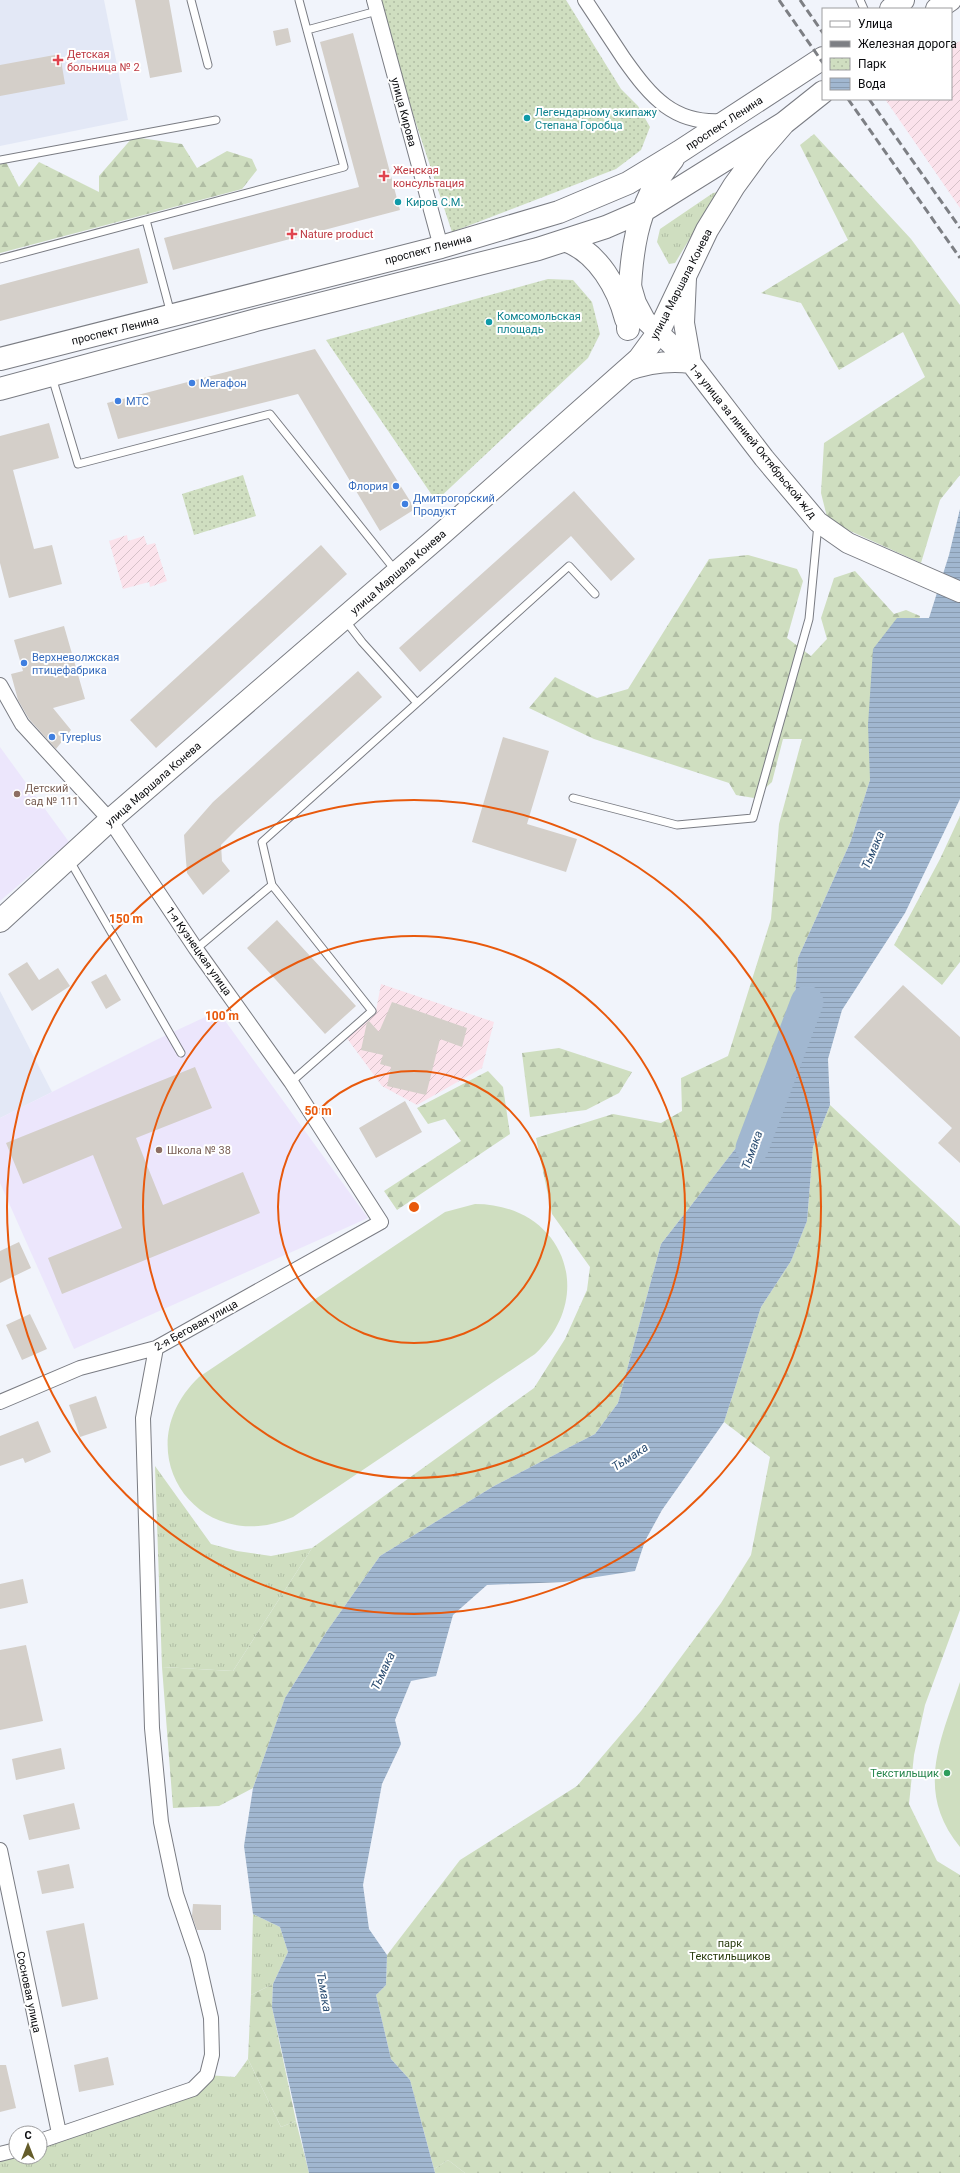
<svg xmlns="http://www.w3.org/2000/svg" width="960" height="2173" viewBox="0 0 960 2173" font-family="Roboto,sans-serif">
<style>
.built{fill:#e3e8f6}
.industrial{fill:url(#industrial-furrows)}
.education{fill:#ece6fc}
.grass{fill:url(#grass-tufts)}
.forest{fill:url(#forest-firs)}
.park{fill:url(#park-dots)}
.garden{fill:#cfdec0}
.water{fill:url(#water-rules)}
.lines{fill:none;stroke-linecap:round;stroke-linejoin:round}
.river{stroke:#a1b7d0;stroke-width:33}
.building{fill:#d4cfc9}
.service-casing{stroke:#7a7c83;stroke-width:9}
.minor-casing{stroke:#7a7c83;stroke-width:16}
.secondary-casing{stroke:#7a7c83;stroke-width:22}
.primary-casing{stroke:#7a7c83;stroke-width:24}
.service{stroke:#fff;stroke-width:7}
.minor{stroke:#fff;stroke-width:14}
.secondary{stroke:#fff;stroke-width:20}
.primary{stroke:#fff;stroke-width:22}
.rail{stroke:#7d7f84;stroke-width:3;stroke-dasharray:8 4;stroke-linecap:butt}
.ring{fill:none;stroke:#e8590c;stroke-width:2}
.health-dot{fill:#e0444e;stroke:#fff;stroke-width:1.5}
.culture-dot{fill:#0f9aa8;stroke:#fff;stroke-width:1.5}
.shop-dot{fill:#3f7fe0;stroke:#fff;stroke-width:1.5}
.education-dot{fill:#8d6e63;stroke:#fff;stroke-width:1.5}
.leisure-dot{fill:#2e9e5b;stroke:#fff;stroke-width:1.5}
.labels{text-anchor:middle;stroke-width:4;stroke-linejoin:round;paint-order:stroke}
.health-label{font-size:11px;fill:#be3a42;stroke:#fff;text-anchor:start}
.street-label{font-size:11px;fill:#0a0b0e;stroke:#fff}
.culture-label{font-size:11px;fill:#0d838f;stroke:#fff;text-anchor:start}
.shop-label{font-size:11px;fill:#366cbe;stroke:#fff;text-anchor:start}
.education-label{font-size:11px;fill:#785e54;stroke:#fff;text-anchor:start}
.leisure-label{font-size:11px;fill:#27864d;stroke:#fff;text-anchor:end}
.park-label{font-size:11px;fill:#293b0e;stroke:#fff}
.water-label{font-size:12px;font-style:italic;fill:#2b4d71;stroke:#fff}
.centre{fill:#e8590c;stroke:#fff;stroke-width:2}
.ring-label{font-size:12px;text-anchor:middle;font-weight:bold;fill:#e8590c;stroke:#fff;stroke-width:4;stroke-linejoin:round;paint-order:stroke}
</style>
<defs>
<pattern id="industrial-furrows" width="10" height="10" patternUnits="userSpaceOnUse"><rect width="10" height="10" fill="#fbe2eb"/><path d="M-1 1l2-2M0 10L10 0M9 11l2-2" fill="none" stroke="#d6c1c8"/></pattern>
<pattern id="grass-tufts" width="24" height="20" patternUnits="userSpaceOnUse"><rect width="24" height="20" fill="#cfdec0"/><path d="M3 7l-1-3M5 7V3M7 7l1-3M15 17l-1-3M17 17v-4M19 17l1-3" fill="none" stroke="#b0bda4"/></pattern>
<pattern id="forest-firs" width="22" height="20" patternUnits="userSpaceOnUse"><rect width="22" height="20" fill="#cfdec0"/><path d="M5 1l3.5 6h-7zM16 11l3.5 6h-7z" fill="#b0bda4"/></pattern>
<pattern id="park-dots" width="8" height="8" patternUnits="userSpaceOnUse"><rect width="8" height="8" fill="#cfdec0"/><path d="M2 2h.1M6 6h.1" fill="none" stroke="#b0bda4" stroke-width="1.8" stroke-linecap="round"/></pattern>
<pattern id="water-rules" width="6" height="5" patternUnits="userSpaceOnUse"><rect width="6" height="5" fill="#a1b7d0"/><path d="M0 2.5h6" fill="none" stroke="#899cb1"/></pattern>
</defs>
<rect width="100%" height="100%" fill="#f1f4fb"/>
<!-- built -->
<path class="built" d="M0,0H104L128,120L0,146Z
M0,991L52,1092L0,1118Z"/>
<!-- industrial -->
<path class="industrial" d="M960,41V208L885,99H951V46Z
M127,535L128,541L144,536L147,545L155,543L167,581L150,587L149,582L123,589L109,541Z
M381,984L494,1022L482,1068L417,1105L382,1086L346,1037L376,1011Z"/>
<!-- education -->
<path class="education" d="M0,747L69,842L0,901Z
M218,1011L368,1218L74,1349L0,1183V1118L156,1040Z"/>
<!-- grass -->
<path class="grass" d="M718,192L675,263L669,264L657,242L660,229L713,193Z
M155,1466L211,1544L237,1551L271,1556L312,1548L233,1671L162,1667Z
M253,1914L280,1927L288,1952L273,1984L251,1995Z
M248,2059L281,2127L296,2121L309,2173H0V2154L16,2157H40V2141L193,2089L207,2075L235,2077Z
M448,2160L465,2173H435L434,2169Z"/>
<!-- forest -->
<path class="forest" d="M814,134L911,239L960,305V475L940,500L921,563L828,521L821,493L824,443L925,377L903,332L839,370L801,303L761,293L848,240L800,145Z
M133,137L182,144L197,168L227,151L252,159L257,170L242,189L0,253V158H4L19,187L39,162L99,192V176Z
M748,555L797,569L803,581L787,638L811,656L827,639L821,618L834,578L855,571L894,614L906,610L920,616L891,757L870,780L850,843L798,958L791,1047L768,1107L661,1244L618,1403L595,1434L494,1486L380,1556L327,1631L285,1698L253,1788L219,1806L173,1808L162,1667L233,1671L312,1548L534,1388L565,1339L587,1290L590,1267L552,1214L536,1138L613,1114L661,1123L682,1111L681,1078L728,1056L771,919L779,824L802,739H783L772,782L754,798L736,795L729,783L594,739L529,708L555,677L597,698L628,689L709,559Z
M960,816V962L942,985L894,945L940,859Z
M559,1048L632,1072L619,1093L586,1110L530,1117L522,1053Z
M488,1071L503,1087L510,1134L397,1210L384,1191L461,1141L445,1119L428,1124L417,1108Z
M830,1105L960,1226V1610L925,1705L914,1755L909,1804L937,1861L960,1875V2173H465L448,2160L434,2169L410,2080L391,2059L376,1995L386,1985L387,1955L460,1860L577,1786L641,1711L721,1603L751,1555L770,1457L724,1422L761,1307L791,1261L807,1221L813,1147Z
M273,1984L272,2007L296,2121L281,2127L248,2059L251,1995Z"/>
<!-- park -->
<path class="park" d="M380,0H566L621,89L638,106L650,127L641,150L616,169L452,232L402,81Z
M548,279L573,280L592,302L600,334L588,358L436,501L326,340Z
M243,475L256,516L194,535L182,494Z"/>
<!-- garden -->
<path class="garden" d="M475,1204C562,1204 599,1294 535,1354L293,1517C197,1559 123,1450 199,1377L445,1212Z
M960,1682V1847C915,1792 940,1742 960,1682Z"/>
<!-- water -->
<path class="water" d="M960,509V799L905,913L842,1010L828,1059L830,1105L813,1147L807,1221L791,1261L761,1307L724,1422L662,1510L645,1541L635,1571L564,1582L487,1585L453,1615L436,1676L411,1681L395,1720L401,1744L382,1784L363,1885L369,1929L387,1955L386,1985L376,1995L391,2059L410,2080L435,2173H309L272,2007L273,1984L288,1952L280,1927L253,1914L244,1846L253,1788L285,1698L327,1631L380,1556L494,1486L595,1434L618,1403L661,1244L768,1107L791,1047L798,958L850,843L870,780L868,725L873,649L897,618H929L949,555Z"/>
<g class="lines">
<!-- river -->
<path class="river" d="M752,1148L807,1002"/>
</g>
<!-- building -->
<path class="building" d="M135,0H169L182,72L150,78Z
M288,28L291,42L276,46L273,31Z
M353,33L400,210L173,270L164,238L359,187L320,42Z
M60,54L65,84L0,96V65Z
M139,248L148,283L0,321V285Z
M315,349L415,509L380,531L298,394L118,439L107,403Z
M49,423L59,458L13,470L34,549L52,545L62,584L9,598L0,563V436Z
M574,491L635,559L611,581L571,536L420,672L399,648Z
M321,545L347,574L156,748L130,720Z
M64,626L85,699L53,708L71,730L56,749L29,719L18,700L11,674L23,671L14,640Z
M358,671L382,697L237,829L221,845L222,861L230,871L203,895L187,873L184,835L213,802Z
M503,737L549,751L527,824L577,839L566,872L472,842Z
M277,920L356,1006L325,1034L247,948Z
M27,962L39,980L58,968L70,986L32,1011L8,974Z
M106,974L121,1000L106,1009L91,982Z
M903,985L960,1037V1163L938,1143L952,1128L854,1037Z
M392,1002L467,1028L462,1047L440,1039L426,1095L387,1086L391,1067L380,1064L383,1055L361,1050L367,1022L369,1021L379,1032Z
M195,1067L212,1108L136,1138L163,1205L243,1172L260,1213L62,1294L48,1258L122,1228L93,1155L23,1184L6,1143Z
M405,1101L422,1132L376,1158L359,1128Z
M19,1242L31,1268L0,1283V1251Z
M30,1314L47,1349L22,1360L6,1325Z
M96,1396L107,1428L80,1437L69,1405Z
M38,1421L51,1452L25,1463L23,1458L0,1466V1436Z
M23,1579L28,1603L0,1609V1584Z
M26,1645L43,1721L0,1730V1650Z
M61,1748L65,1769L16,1780L12,1759Z
M74,1803L80,1829L29,1840L23,1815Z
M69,1864L74,1888L42,1894L37,1871Z
M193,1904L221,1905V1930H197L192,1916Z
M84,1923L98,1999L62,2007L46,1931Z
M108,2057L114,2085L79,2092L74,2065Z
M0,2065H6L16,2108L0,2112Z"/>
<g class="lines">
<defs>
<path id="service" d="M191,0L208,65
M299,0L307,30
M860,0L864,9
M0,160L216,120
M146,220L171,314
M0,259L344,167L307,30L377,11
M52,377L78,464L270,414L395,570
M417,703L569,566L595,594
M573,798L677,825L753,818L809,619L818,524
M70,861L181,1053
M272,885L372,1011L291,1082
M196,949L272,885L262,842L417,703L362,642L345,620"/>
<path id="minor" d="M374,0L441,247
M585,0C598,20 611,39 624,59C651,97 674,125 724,121
M0,685L22,724L110,820L196,949L291,1082L381,1222L156,1348L80,1368L0,1402
M0,1850L59,2133
M40,2141L193,2089L207,2075L212,2055L211,2018L197,1956L176,1894L161,1822L152,1728L143,1418L156,1348
M0,2154L16,2150"/>
<path id="secondary" d="M686,278L684,323L691,363
M631,286L636,303L645,320L691,363L764,458L818,522L848,543L960,592
M626,371C648,363 668,360 691,363"/>
<path id="primary" d="M891,9L903,0
M937,9L950,0
M567,241C598,253 618,288 626,319
M628,329C631,265 630,211 673,159
M0,359L441,247L559,212L628,183L679,152L823,58
M0,389L256,320L538,249L606,227L643,211L784,123L823,92
M0,921L110,820L438,537L639,359L658,333L707,230L734,186L758,153L784,123"/>
</defs>
<!-- service casing -->
<use href="#service" class="service-casing"/>
<!-- minor casing -->
<use href="#minor" class="minor-casing"/>
<!-- secondary casing -->
<use href="#secondary" class="secondary-casing"/>
<!-- primary casing -->
<use href="#primary" class="primary-casing"/>
<!-- service -->
<use href="#service" class="service"/>
<!-- minor -->
<use href="#minor" class="minor"/>
<!-- secondary -->
<use href="#secondary" class="secondary"/>
<!-- primary -->
<use href="#primary" class="primary"/>
<!-- rail -->
<path class="rail" d="M779,0L823,63
M800,0L823,33
M848,99L960,258
M869,99L960,228"/>
</g>
<!-- distance rings -->
<g class="ring">
<circle cx="414" cy="1207" r="136"/>
<circle cx="414" cy="1207" r="271"/>
<circle cx="414" cy="1207" r="407"/>
</g>
<!-- markers -->
<g class="health-dot">
<path d="M56 54h4v4h4v4h-4v4h-4v-4h-4v-4h4z"/>
<path d="M382 170h4v4h4v4h-4v4h-4v-4h-4v-4h4z"/>
<path d="M290 228h4v4h4v4h-4v4h-4v-4h-4v-4h4z"/>
</g>
<g class="culture-dot">
<circle cx="527" cy="118" r="4"/>
<circle cx="398" cy="202" r="4"/>
<circle cx="489" cy="322" r="4"/>
</g>
<g class="shop-dot">
<circle cx="192" cy="383" r="4"/>
<circle cx="118" cy="401" r="4"/>
<circle cx="396" cy="486" r="4"/>
<circle cx="405" cy="504" r="4"/>
<circle cx="24" cy="663" r="4"/>
<circle cx="52" cy="737" r="4"/>
</g>
<g class="education-dot">
<circle cx="17" cy="794" r="4"/>
<circle cx="159" cy="1150" r="4"/>
</g>
<circle class="leisure-dot" cx="947" cy="1773" r="4"/>
<g class="labels">
<!-- health labels -->
<g class="health-label">
<text x="67" y="58">Детская<tspan x="67" dy="13">больница № 2</tspan></text>
<text x="393" y="174">Женская<tspan x="393" dy="13">консультация</tspan></text>
<text x="300" y="238">Nature product</text>
</g>
<!-- street labels -->
<g class="street-label">
<text transform="translate(404 112) rotate(75)" y="4">улица Кирова</text>
<text transform="translate(724 123) rotate(-33)" y="4">проспект Ленина</text>
<text transform="translate(428 249) rotate(-15)" y="4">проспект Ленина</text>
<text transform="translate(681 284) rotate(-63)" y="4">улица Маршала Конева</text>
<text transform="translate(115 330) rotate(-14)" y="4">проспект Ленина</text>
<text transform="translate(753 441) rotate(51)" y="4">1-я улица за линией Октябрьской ж/д</text>
<text transform="translate(398 572) rotate(-41)" y="4">улица Маршала Конева</text>
<text transform="translate(153 784) rotate(-41)" y="4">улица Маршала Конева</text>
<text transform="translate(199 951) rotate(55)" y="4">1-я Кузнецкая улица</text>
<text transform="translate(196 1325) rotate(-29)" y="4">2-я Беговая улица</text>
<text transform="translate(29 1992) rotate(78)" y="4">Сосновая улица</text>
</g>
<!-- culture labels -->
<g class="culture-label">
<text x="535" y="116">Легендарному экипажу<tspan x="535" dy="13">Степана Горобца</tspan></text>
<text x="406" y="206">Киров С.М.</text>
<text x="497" y="320">Комсомольская<tspan x="497" dy="13">площадь</tspan></text>
</g>
<!-- shop labels -->
<g class="shop-label">
<text x="200" y="387">Мегафон</text>
<text x="126" y="405">МТС</text>
<text x="388" y="490" text-anchor="end">Флория</text>
<text x="413" y="502">Дмитрогорский<tspan x="413" dy="13">Продукт</tspan></text>
<text x="32" y="661">Верхневолжская<tspan x="32" dy="13">птицефабрика</tspan></text>
<text x="60" y="741">Tyreplus</text>
</g>
<!-- education labels -->
<g class="education-label">
<text x="25" y="792">Детский<tspan x="25" dy="13">сад № 111</tspan></text>
<text x="167" y="1154">Школа № 38</text>
</g>
<!-- leisure labels -->
<g class="leisure-label">
<text x="939" y="1777">Текстильщик</text>
</g>
<!-- park labels -->
<g class="park-label">
<text x="730" y="1947">парк<tspan x="730" dy="13">Текстильщиков</tspan></text>
</g>
<!-- water labels -->
<g class="water-label">
<text transform="translate(873 850) rotate(-67)" y="4">Тьмака</text>
<text transform="translate(752 1150) rotate(-70)" y="4">Тьмака</text>
<text transform="translate(630 1457) rotate(-33)" y="4">Тьмака</text>
<text transform="translate(383 1671) rotate(-65)" y="4">Тьмака</text>
<text transform="translate(324 1992) rotate(80)" y="4">Тьмака</text>
</g>
</g>
<circle cx="414" cy="1207" r="6" class="centre"/>
<g class="ring-label">
<text x="126" y="923">150 m</text>
<text x="222" y="1020">100 m</text>
<text x="318" y="1115">50 m</text>
</g>
<!-- legend -->
<rect x="822" y="8" width="130" height="92" fill="#ffffff" stroke="#9d9d9f"/>
<rect x="830" y="21" width="20" height="6" fill="#ffffff" stroke="#9d9d9f"/>
<text x="858" y="28" font-size="12" fill="#0a0b0e">Улица</text>
<rect x="830" y="41" width="20" height="6" fill="#7d7f84" stroke="#9d9d9f"/>
<text x="858" y="48" font-size="12" fill="#0a0b0e">Железная дорога</text>
<rect x="830" y="58" width="20" height="12" fill="url(#park-dots)" stroke="#9d9d9f"/>
<text x="858" y="68" font-size="12" fill="#0a0b0e">Парк</text>
<rect x="830" y="78" width="20" height="12" fill="url(#water-rules)" stroke="#9d9d9f"/>
<text x="858" y="88" font-size="12" fill="#0a0b0e">Вода</text>
<!-- north arrow -->
<g transform="translate(28 2145)"><circle r="19" fill="#ffffff" stroke="#9d9d9f"/>
<path d="M0-3L7 15L0 10L-7 15Z" fill="#655d2a"/>
<text y="-6" font-size="11" font-weight="bold" text-anchor="middle" fill="#0a0b0e">С</text>
</g>
</svg>
